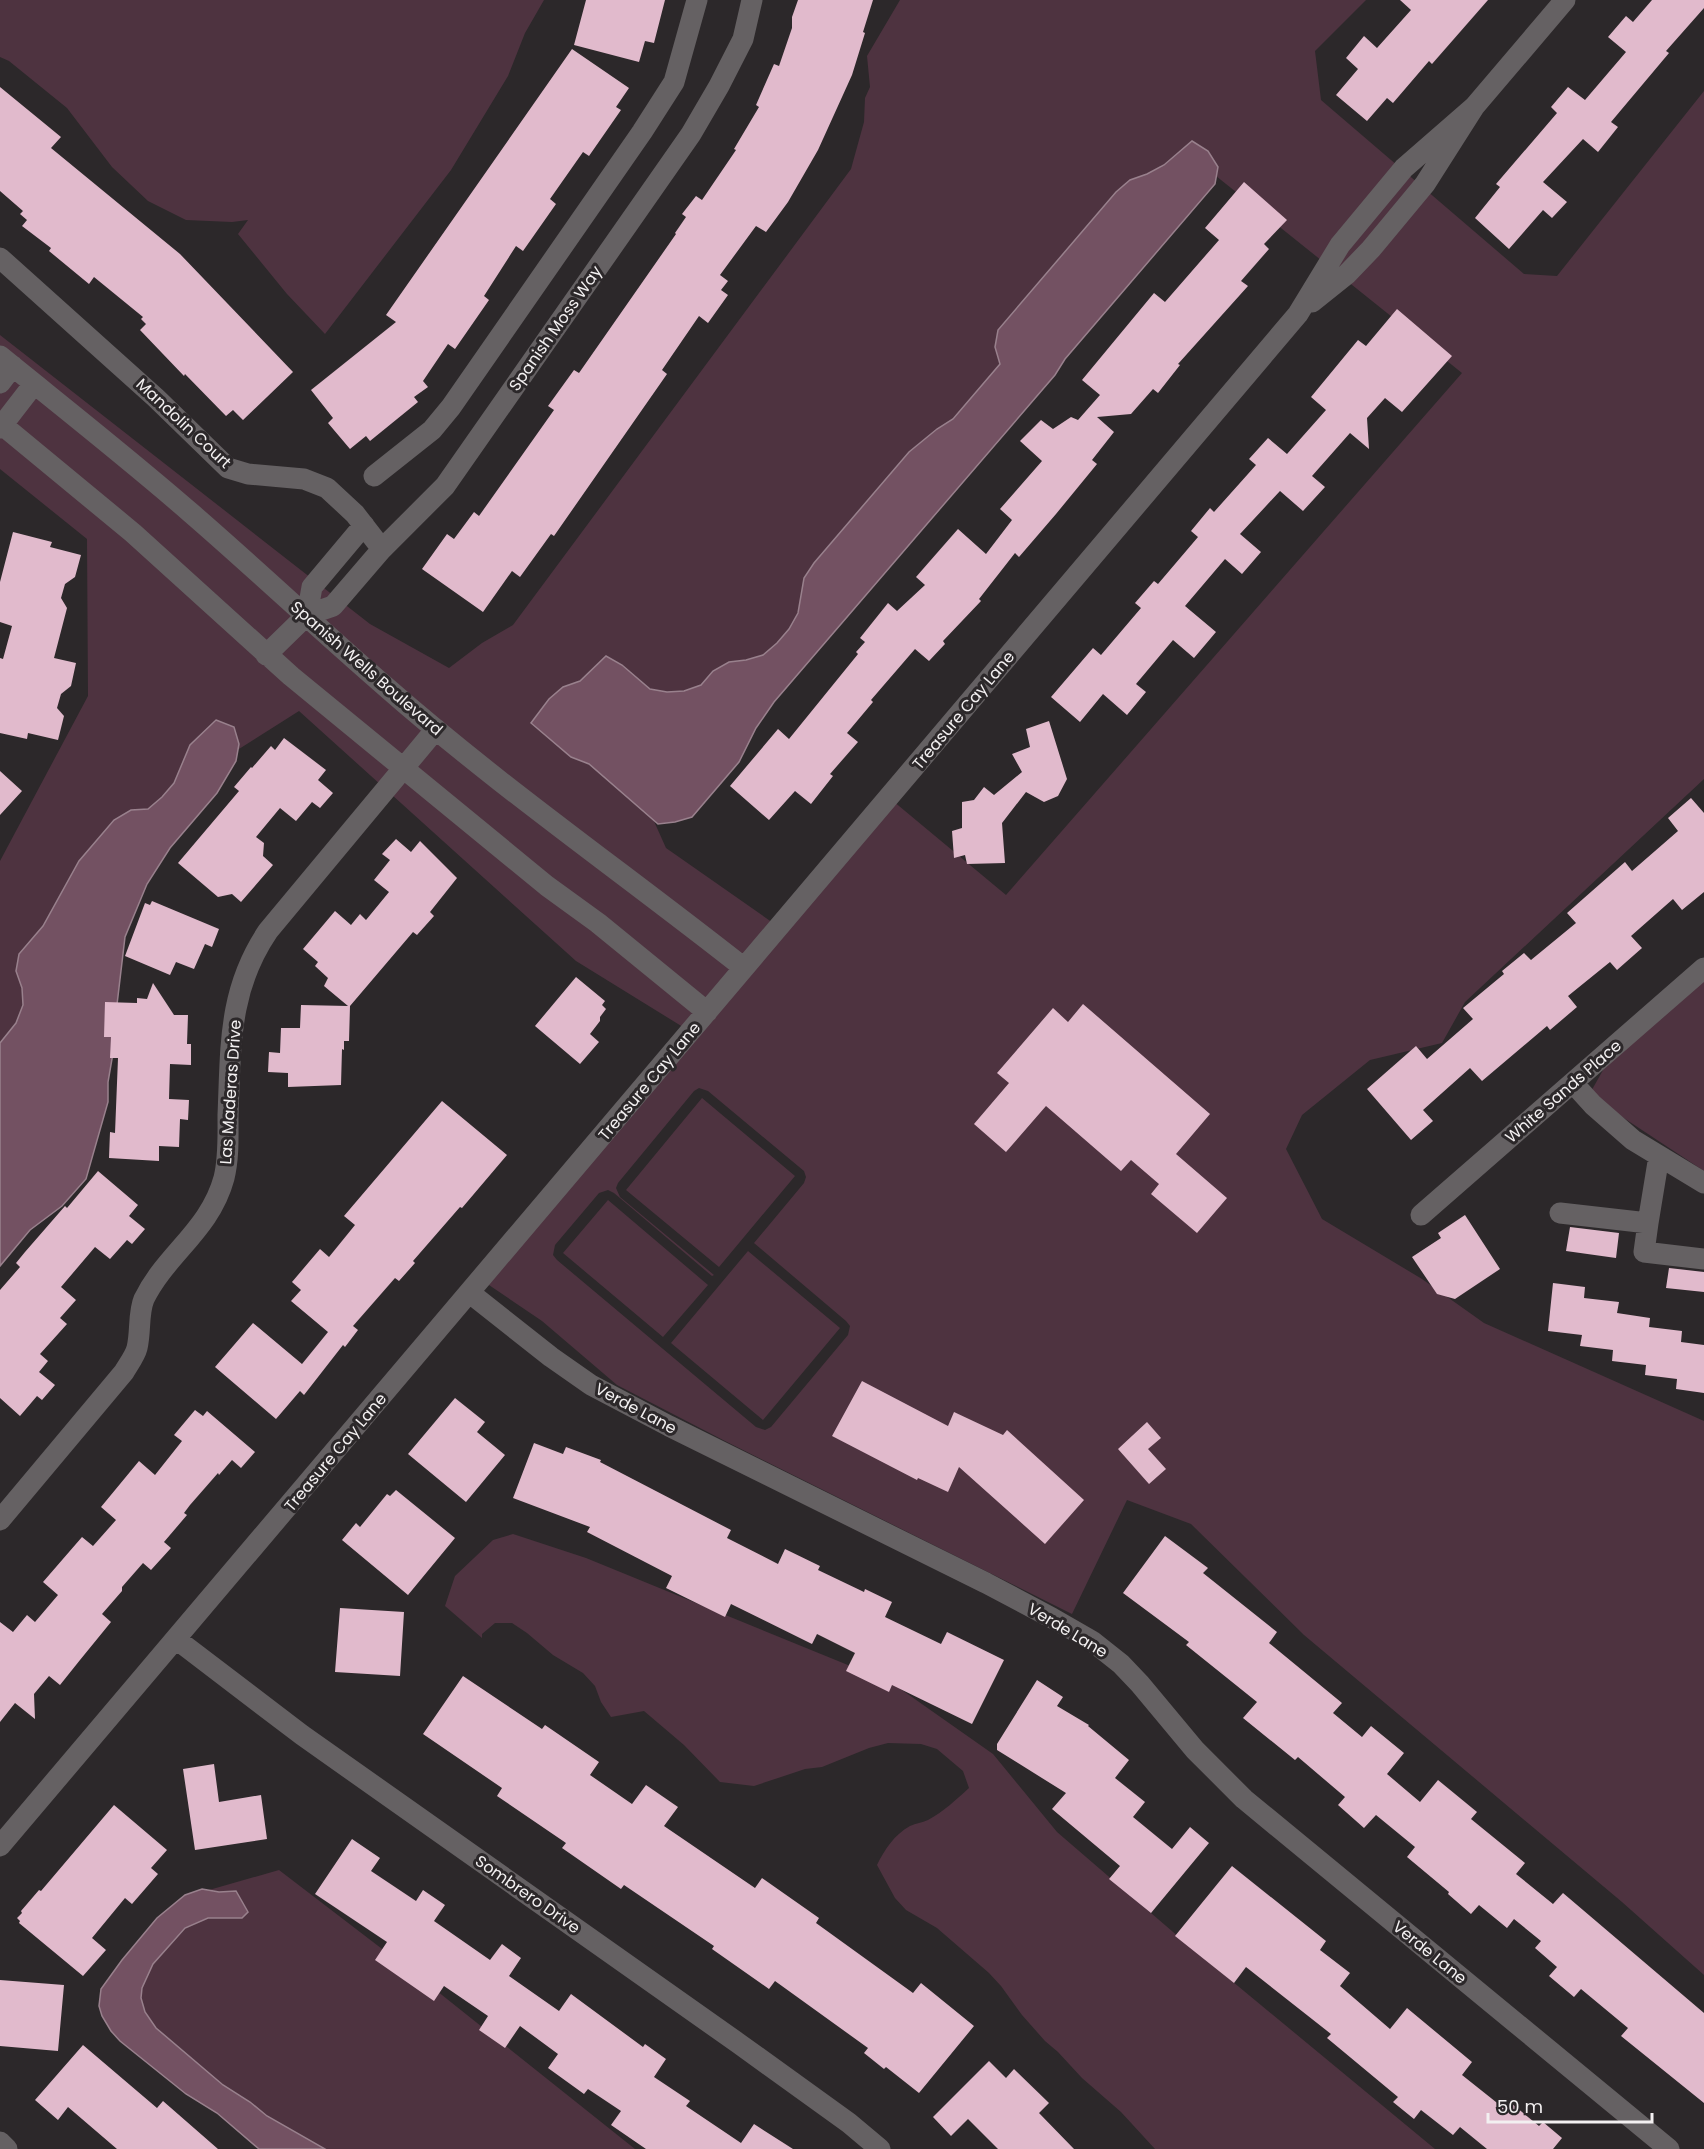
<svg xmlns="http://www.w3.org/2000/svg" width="1704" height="2149" viewBox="0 0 1704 2149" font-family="Poppins,sans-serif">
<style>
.green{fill:#4e3340;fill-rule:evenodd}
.water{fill:#735162;stroke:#99818d;stroke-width:1.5}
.building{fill:#e1bacc}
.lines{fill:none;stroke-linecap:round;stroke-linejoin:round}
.street{stroke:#656163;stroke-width:21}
.labels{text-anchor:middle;stroke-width:6;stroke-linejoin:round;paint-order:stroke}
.street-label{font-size:16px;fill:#f3f0f1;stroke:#2c282a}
</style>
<rect width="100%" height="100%" fill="#2c282a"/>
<!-- green -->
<path class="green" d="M0,0H544L525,33L508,76L451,170L325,334L287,294L238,234L248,220L232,222L186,220L148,201L112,167L67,108L9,61L0,57Z
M900,0H1366L1315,51L1321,100L1524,274L1557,276L1704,91V779L1465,1002L1442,1043L1370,1060L1302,1115L1286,1149L1322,1219L1422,1279L1484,1323L1704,1421V1975L1622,1902L1304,1635L1191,1524L1127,1500L1072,1614L725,1441L617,1385L542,1321L486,1283L691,1032L576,961L299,711L239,749V744L190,745L174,783L162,797L148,809L131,810L114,820L79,861L43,926L19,954L16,971L22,988L23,1005L16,1023L0,1043V861L88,696L87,539L0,469V335L370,624L449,668L482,643L513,625L851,169L864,122L865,98L870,87L867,56ZM1192,141L1218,167L1216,176L1462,373L1006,895L887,796L776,925L666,848L653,819L589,764L571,757L531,723L550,699L563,687L580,681L606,656L622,665L650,689L667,692L684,691L701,685L713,671L729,662L746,660L763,655L777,643L789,629L798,613L804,578L814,563L909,452L937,429L953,419L1001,364L995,347L998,330L1116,192L1130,180L1147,174L1164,165ZM699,1088L708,1091L804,1171L806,1177L804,1183L754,1243L846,1321L850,1326L848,1335L771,1427L765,1430L756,1427L557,1260L553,1255L555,1245L599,1193L608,1190L614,1193L712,1276L714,1275L620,1197L616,1188L618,1183L694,1091Z
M1704,969V1171L1589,1095L1607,1063Z
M702,1098L795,1176L719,1267L626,1190Z
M608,1200L708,1285L663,1337L563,1253Z
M748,1251L840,1328L763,1420L671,1343Z
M513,1534L586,1558L892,1683L993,1754L1057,1832L1180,1938L1435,2149H1155L1121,2112L1082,2078L1058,2052L1045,2041L1022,2015L1001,1986L989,1973L937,1928L906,1910L895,1898L877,1865C885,1849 894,1835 910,1826C916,1823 922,1823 928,1820C943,1812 957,1799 969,1788L963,1771L937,1749L921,1744L888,1743L869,1748L822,1767L805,1769L754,1786L720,1782L684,1745L644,1711L611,1717L601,1702L595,1686L583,1673L553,1655L527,1633L512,1623H495L482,1634V1638L445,1606L455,1576L493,1540Z
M279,1870L437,1991L635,2149H325L314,2144L267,2116L250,2102L223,2085L156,2028L145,2012L141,1998L142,1988L153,1964L185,1928L208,1918H242L236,1891L219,1892L209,1890Z"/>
<!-- water -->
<path class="water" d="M1192,141L1208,151L1218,167L1215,184L1065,359L1055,375L774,702L756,728L739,762L692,817L675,822L658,824L589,764L571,757L531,723L549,699L563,687L580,681L606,656L622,665L650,689L667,692L684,691L701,685L713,671L729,662L746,660L763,655L777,643L789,629L798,613L804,578L814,563L909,452L937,429L953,419L1000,364L995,347L998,330L1116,192L1130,180L1147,174L1164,165Z
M216,720L234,727L239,744L236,761L217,793L170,848L147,884L125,937L116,1013L117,1030L108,1082V1102L86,1179L62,1206L30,1230L0,1266V1043L16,1023L23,1005L22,988L16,971L19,954L43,926L79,861L114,820L131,810L148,809L162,797L174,783L190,745Z
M202,1889L219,1892L236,1891L248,1912L242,1918H208L185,1928L153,1964L142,1988L141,1998L145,2012L156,2028L223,2085L250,2102L267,2116L325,2149H259L217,2113L186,2094L120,2041L111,2031L102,2016L99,2006L101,1989L122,1960L157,1918L185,1895Z"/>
<!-- building -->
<path class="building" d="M586,0H665L654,43L645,41L639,62L574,45Z
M798,0H873L863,32L865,33L852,75L818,150L788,202L766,232L756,226L720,275L728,281L721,290L728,295L708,323L699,316L662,370L667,374L554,536L551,534L520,577L512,571L483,612L422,569L447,534L454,539L474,512L479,516L554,410L548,406L574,370L579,373L676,234L675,233L686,217L682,214L696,196L702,200L736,150L734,149L759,107L756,105L774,64L779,66L792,28V17Z
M1400,0H1488L1432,64L1429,61L1393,103L1387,98L1367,121L1336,95L1358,69L1346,58L1364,36L1377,48L1411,10Z
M1652,0H1704V8L1666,51L1669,53L1611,122L1618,127L1598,152L1583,139L1543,182L1567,202L1552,218L1543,210L1509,249L1475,218L1500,187L1496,184L1557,113L1551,107L1568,87L1585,100L1626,52L1608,37L1626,16L1633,22Z
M572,49L629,88L616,107L621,110L589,156L583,152L550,199L556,204L523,251L516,246L484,296L489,300L455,349L448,344L423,381L428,387L414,397L418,402L370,441L366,436L350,449L328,423L333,418L311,390L396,322L386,315Z
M0,87L61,137L51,148L180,254L293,372L243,420L233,410L226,416L185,374L184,376L140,330L146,324L141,319L143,317L94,277L89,284L49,251L51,248L22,226L27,220L20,214L23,211L0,191Z
M1244,182L1287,220L1264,244L1269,249L1241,281L1248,286L1178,364L1180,365L1158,393L1153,389L1131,414L1097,417L1114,432L1092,460L1097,464L1056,514L1019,557L1015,553L979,599L981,601L943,641L945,644L929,661L915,649L871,700L873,702L847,733L858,742L830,774L833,776L811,804L795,791L769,820L730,786L778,729L789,739L858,654L856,652L865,642L860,638L888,603L897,611L925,585L916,577L958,529L986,554L1012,520L1000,509L1042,461L1020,441L1041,420L1053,429L1071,417L1078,420L1100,395L1082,380L1154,293L1165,302L1219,240L1205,228Z
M1397,309L1452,356L1402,412L1385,398L1367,418L1369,449L1350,433L1312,476L1325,487L1303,511L1280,491L1240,534L1261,552L1242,574L1225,559L1185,606L1216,632L1194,658L1173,640L1136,684L1146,692L1127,715L1103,694L1080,722L1051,697L1093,648L1101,655L1141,608L1135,603L1154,581L1158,584L1198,537L1191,531L1210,508L1214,512L1256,465L1249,459L1268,438L1287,454L1326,410L1311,397L1358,340L1366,346Z
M13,532L52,542L50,547L81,555L75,577L65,584L61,598L67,608L54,658L76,663L71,686L61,694L57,708L64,716L58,740L28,733L27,739L0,733V658L3,659L12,626L0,622V582Z
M1049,721L1067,779L1058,796L1044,802L1026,792L1002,823L1005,863L967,864L965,855L954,858L952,831L962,828V802L974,800L984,787L994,795L1022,772L1012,754L1030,747L1026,729Z
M284,738L326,770L318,780L333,793L320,808L312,802L296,821L280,808L256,837L264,843L263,856L273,865L241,902L232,894L218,897L178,863L239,791L234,787L251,767L252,768L271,746L275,750Z
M0,771L22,791L0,815Z
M1691,798L1704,813V892L1682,910L1673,899L1631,936L1642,948L1617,970L1610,962L1568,996L1577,1007L1550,1030L1547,1026L1482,1081L1470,1068L1423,1110L1433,1121L1411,1140L1367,1089L1416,1046L1427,1059L1473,1019L1463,1008L1504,974L1502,971L1524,953L1531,960L1576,923L1567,913L1625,862L1632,871L1678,831L1668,818Z
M396,839L411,852L420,841L457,878L430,912L434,916L417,935L413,932L350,1006L349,1041H344V1050L342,1049L341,1085L288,1087V1073L268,1072L269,1052L280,1053L281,1028H300L301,1005L348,1006L324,986L328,978L315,966L318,962L303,949L335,911L351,925L360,914L366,920L389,892L374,880L390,860L382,854Z
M152,901L219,929L212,947L205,944L194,969L176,962L170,975L125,956L145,903L150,905Z
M576,977L605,1001L602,1005L606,1009L600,1017V1021L590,1034L599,1042L580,1064L535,1026Z
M153,983L174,1015H188L187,1044H191V1065L170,1064L169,1099L189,1100L188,1120L180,1119L179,1147L159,1146V1161L109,1158L110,1132L115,1133L118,1058H110L111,1037H104L105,1002L137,1003V998L147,999Z
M1083,1004L1210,1114L1176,1154L1227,1198L1197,1233L1151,1194L1159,1184L1131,1160L1121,1171L1046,1106L1006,1152L974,1124L1009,1083L997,1073L1053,1008L1068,1022Z
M442,1101L507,1155L462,1208L460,1207L413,1261L415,1263L399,1281L395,1278L353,1326L358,1330L345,1347L343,1345L304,1395L300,1391L276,1419L215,1367L253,1323L302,1364L328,1332L291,1301L301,1290L292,1282L320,1249L329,1257L355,1225L344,1216Z
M98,1171L138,1205L129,1216L145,1229L132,1244L127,1240L110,1259L95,1247L61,1287L76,1300L60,1318L67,1324L40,1354L48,1361L39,1372L55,1385L42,1400L37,1396L20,1416L0,1398V1290L20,1267L16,1263L25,1252L65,1206L67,1208Z
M1465,1215L1500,1269L1455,1299L1437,1294L1412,1257L1441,1238L1438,1233Z
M1570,1227L1619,1233L1616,1258L1566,1251Z
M1669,1268L1704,1272V1292L1666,1288Z
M1553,1283L1585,1287L1584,1298L1619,1302L1617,1313L1650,1318L1649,1327L1682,1331L1681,1342L1704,1345V1393L1676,1389L1677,1379L1645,1375L1646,1365L1612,1361L1613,1350L1580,1346L1582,1335L1548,1331Z
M862,1381L948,1426L954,1412L1003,1435L1007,1430L1084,1500L1045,1544L959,1467L948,1492L918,1478L917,1480L832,1436Z
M455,1398L485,1422L477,1432L505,1455L466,1502L408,1454Z
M195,1410L203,1416L207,1411L255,1452L241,1468L232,1460L219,1475L218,1473L190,1505L184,1513L187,1515L164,1542L171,1548L151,1570L143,1563L122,1587V1591L102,1614L111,1622L80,1660L60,1685L49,1676L34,1694L35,1719L15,1703L0,1722V1622L13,1632L27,1615L35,1622L58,1595L43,1582L82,1537L93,1546L116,1520L101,1507L139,1461L155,1475L182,1441L174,1435Z
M1147,1422L1161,1438L1148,1449L1166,1469L1149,1484L1118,1449Z
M534,1443L563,1454L566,1447L601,1460L600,1462L731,1530L727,1538L778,1564L785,1549L820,1566L818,1570L864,1592L865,1589L892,1602L885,1617L941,1644L947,1632L1004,1660L972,1724L892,1685L889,1692L846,1671L855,1653L817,1634L812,1644L731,1604L725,1617L666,1588L672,1576L587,1532L590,1527L513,1498Z
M396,1490L455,1538L408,1595L342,1540L356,1523L360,1527L387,1494L390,1496Z
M1165,1536L1208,1568L1203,1573L1277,1632L1269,1643L1342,1703L1333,1713L1362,1737L1371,1726L1404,1753L1387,1774L1420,1802L1438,1780L1477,1812L1471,1819L1525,1863L1516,1874L1553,1904L1563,1893L1704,2013V2103L1621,2036L1628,2028L1581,1989L1574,1997L1549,1976L1557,1967L1535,1948L1541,1941L1514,1919L1507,1928L1479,1905L1471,1914L1448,1894L1449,1892L1407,1857L1415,1847L1376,1815L1364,1828L1338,1805L1345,1797L1298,1757L1295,1760L1243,1718L1257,1702L1186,1645L1189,1642L1123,1593Z
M340,1608L404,1612L400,1676L335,1672Z
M463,1676L542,1729L545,1725L599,1762L590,1775L632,1804L646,1785L678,1807L664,1826L755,1888L762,1878L819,1918L816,1923L913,1993L921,1983L974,2026L919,2093L886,2067L884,2069L864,2053L868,2048L775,1981L769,1989L712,1949L714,1946L624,1885L621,1889L562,1848L566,1843L497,1796L502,1788L423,1734Z
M1037,1680L1063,1697L1057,1706L1089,1725L1088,1726L1129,1760L1115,1778L1145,1802L1133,1817L1172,1849L1190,1827L1209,1843L1151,1913L1109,1879L1120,1866L1052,1809L1066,1793L997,1750V1744Z
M214,1764L219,1802L261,1795L267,1839L195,1850L183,1769Z
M114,1805L167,1850L151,1868L158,1874L132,1904L125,1898L92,1938L106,1950L83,1976L19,1923L20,1921L17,1918L22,1913L21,1911L39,1890L41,1891Z
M352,1839L380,1858L371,1871L416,1901L423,1890L445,1905L434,1921L490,1960L502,1944L521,1958L509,1976L559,2011L571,1994L643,2047L645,2044L666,2059L654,2077L690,2101L686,2106L741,2143L754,2124L793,2149H646L611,2125L621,2111L588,2089L584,2094L548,2068L558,2054L520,2026L505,2048L479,2030L488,2016L444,1986L434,2001L375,1960L387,1942L315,1894Z
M1232,1866L1326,1941L1320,1950L1350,1973L1340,1986L1390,2029L1407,2008L1472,2062L1462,2075L1506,2110L1511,2103L1539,2126L1543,2122L1562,2138L1553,2149H1487L1460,2127L1453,2135L1421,2110L1414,2119L1393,2102L1398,2097L1327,2038L1331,2034L1246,1967L1234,1983L1175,1936Z
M0,1980L64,1985L58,2051L0,2046Z
M83,2045L157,2108L163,2101L218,2149H117L68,2107L58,2120L35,2100Z
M989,2061L1006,2078L1014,2069L1049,2103L1039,2113L1074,2149H998L968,2119L951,2136L933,2117Z"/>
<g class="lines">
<!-- street -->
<path class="street" d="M0,258L156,398L228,468L248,474L304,479L327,488L355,514L382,549
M1312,302L1347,274L1371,249L1425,184L1474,107L1565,0
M0,356C64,408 129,459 191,513C257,570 320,630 386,687C500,787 625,874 744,968
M0,383L13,366
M0,423L133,533L291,676L547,886L598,923L707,1012
M0,428L34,384
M374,476L432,430L451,407L642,132L674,82L697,0
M307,615L312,587L364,525
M266,655L307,615L333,606L382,549L445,486L691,134L719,86L743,39L752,0
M1573,1083L1593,1105L1633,1140L1704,1183
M1560,1213L1648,1223L1644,1252L1704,1259
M1421,1215L1704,968
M1648,1223L1659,1156
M470,1293L551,1357L591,1385L669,1426L986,1583L1052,1618L1092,1641L1121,1664L1140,1684L1195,1750L1244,1799L1669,2149
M0,1520L124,1372C128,1365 135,1356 137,1348C141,1332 138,1313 144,1299C166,1254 210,1230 224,1178C229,1158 228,1135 228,1115C231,1046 228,990 268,931L436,729
M176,1639L302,1735L738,2043L849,2123L880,2149
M0,1846L1298,314L1340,245L1404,168L1474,107
M0,2142L7,2149"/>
</g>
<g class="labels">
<!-- street labels -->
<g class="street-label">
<text transform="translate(555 328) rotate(-55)" y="6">Spanish Moss Way</text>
<text transform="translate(184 423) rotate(43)" y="6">Mandolin Court</text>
<text transform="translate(367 668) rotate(41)" y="6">Spanish Wells Boulevard</text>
<text transform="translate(963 710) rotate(-50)" y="6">Treasure Cay Lane</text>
<text transform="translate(649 1081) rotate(-50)" y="6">Treasure Cay Lane</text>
<text transform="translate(1563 1091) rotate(-41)" y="6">White Sands Place</text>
<text transform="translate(230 1092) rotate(-86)" y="6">Las Maderas Drive</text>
<text transform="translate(636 1408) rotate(28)" y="6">Verde Lane</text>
<text transform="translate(335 1452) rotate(-50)" y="6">Treasure Cay Lane</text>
<text transform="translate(1068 1630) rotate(31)" y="6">Verde Lane</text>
<text transform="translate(528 1894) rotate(35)" y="6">Sombrero Drive</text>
<text transform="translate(1430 1952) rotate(39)" y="6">Verde Lane</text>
</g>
</g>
<!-- scale -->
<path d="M1488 2113v9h164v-9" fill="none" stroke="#f3f0f1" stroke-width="3"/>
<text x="1497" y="2113" font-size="18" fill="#f3f0f1" stroke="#2c282a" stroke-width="4.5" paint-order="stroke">50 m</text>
</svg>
